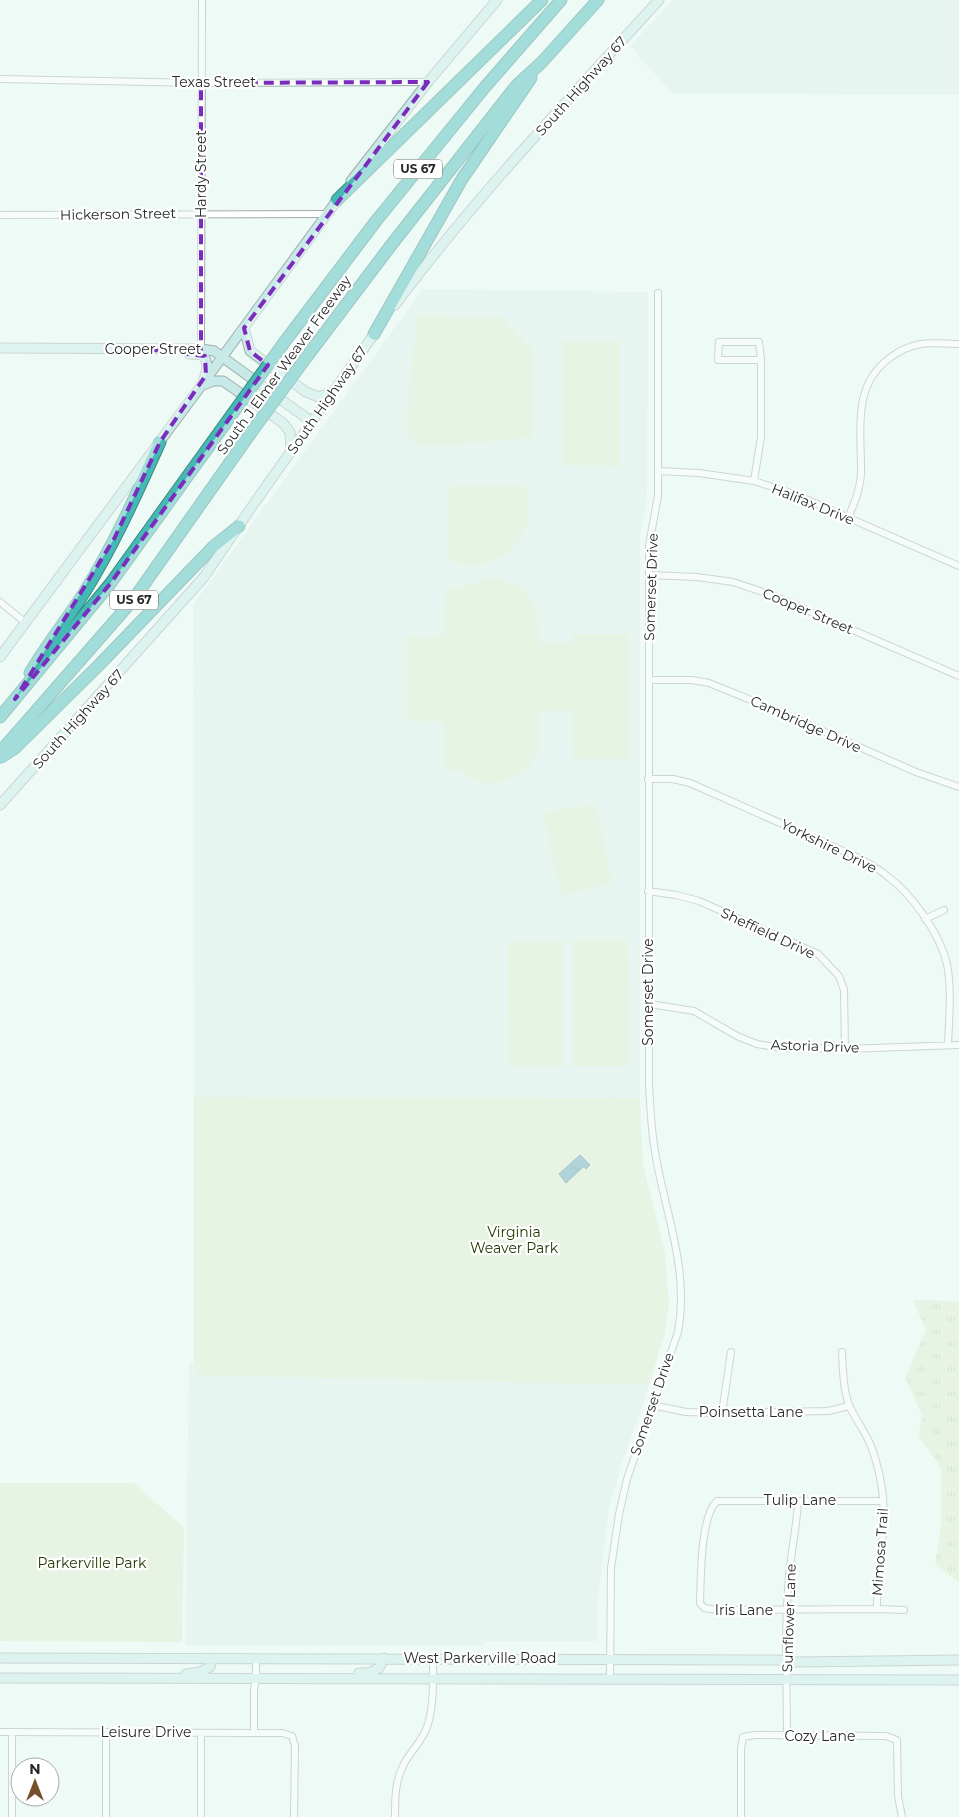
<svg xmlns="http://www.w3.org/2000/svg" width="959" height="1817" viewBox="0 0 959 1817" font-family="Montserrat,sans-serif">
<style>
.built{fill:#dbefe7}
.grass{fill:url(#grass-tufts)}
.green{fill:#dec}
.water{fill:url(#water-ripples);stroke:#51828b}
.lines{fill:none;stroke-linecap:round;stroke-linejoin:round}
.street-casing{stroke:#a1aca8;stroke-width:8}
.secondary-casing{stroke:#a1aca8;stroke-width:11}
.highway-casing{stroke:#3a8884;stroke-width:13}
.street{stroke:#fff;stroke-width:6}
.secondary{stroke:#c7eae9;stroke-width:9}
.highway{stroke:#45bab5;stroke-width:11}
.highway-bridge-casing{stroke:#3a8884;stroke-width:13;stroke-linecap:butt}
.highway-bridge{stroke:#45bab5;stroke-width:11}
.marked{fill:none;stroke:#7b2cbf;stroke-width:4;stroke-dasharray:10 6;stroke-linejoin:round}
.labels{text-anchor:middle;stroke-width:4.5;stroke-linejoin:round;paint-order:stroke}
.shield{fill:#fff;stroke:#666a68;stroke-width:1}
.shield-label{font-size:12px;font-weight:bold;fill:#252a28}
.street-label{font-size:14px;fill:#252a28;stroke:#fff}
.park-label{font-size:14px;fill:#243801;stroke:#fff}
</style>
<defs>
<pattern id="grass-tufts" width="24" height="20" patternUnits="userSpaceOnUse" patternTransform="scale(1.25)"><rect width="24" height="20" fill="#dec"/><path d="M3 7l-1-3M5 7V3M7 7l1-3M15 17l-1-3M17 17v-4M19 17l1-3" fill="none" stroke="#beccaf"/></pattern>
<pattern id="water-ripples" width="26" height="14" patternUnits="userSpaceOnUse" patternTransform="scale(1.25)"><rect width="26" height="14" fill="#64a7b5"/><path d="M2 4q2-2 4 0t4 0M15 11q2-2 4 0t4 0" fill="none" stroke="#528893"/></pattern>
</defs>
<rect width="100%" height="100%" fill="#eefaf5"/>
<!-- built -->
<path class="built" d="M673,0H959V95L672,93L630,46Z
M423,289L648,292L647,497L640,534V1098L194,1097L193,605Z
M189,1362L558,1369V1383L649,1385L622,1463L609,1508L597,1607V1641H484V1645L478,1646L185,1645Z"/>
<!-- grass -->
<path class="grass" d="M913,1300L959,1301V1582L935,1564L941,1527V1468L919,1436L922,1415L905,1378L926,1330Z"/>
<!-- green -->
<path class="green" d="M417,316L501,317L533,349V437L459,445H419L408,434L409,393Z
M562,341H620V466L562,465Z
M454,485H524C526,491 529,498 529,504C531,538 501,568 468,565C462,565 455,562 449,561V491Z
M492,578C535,587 538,604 539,644L571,643L573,691V634H629L630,759H574L573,711L539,710C538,721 540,733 539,745C535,771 506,786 482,782C472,780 469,774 461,772C457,770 450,772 445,772V722L408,721L407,637H445L446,588H463L478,581Z
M595,803L613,883L562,895L543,814Z
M573,940H628L629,1066H573Z
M508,941H564V1067H509Z
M194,1097L640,1098L643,1165L665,1252L669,1304L665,1333L649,1385L197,1375L194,1359Z
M0,1483H134L184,1528L182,1642L0,1641Z"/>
<!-- water -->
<path class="water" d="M580,1155L590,1165L586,1169L584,1166L566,1183L559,1174Z"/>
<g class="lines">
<defs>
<path id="street" d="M0,79L201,83L428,82
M0,215L326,214
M201,349L202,0
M659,471L699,473L754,481L794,494L959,566
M754,481L761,437V360L759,342H719L718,360H761
M848,518C854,504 860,490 861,474C862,435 851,389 887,360C897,352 908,346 921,344C933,342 947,344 959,344
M649,575L697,577L733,582L772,595L959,676
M0,602L26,623
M649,680H692L709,683L773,709L916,772L959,787
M648,779H673L690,783L861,859C870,864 879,869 887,876C912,894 940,934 947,964C952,990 949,1019 948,1045
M648,891L676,895L699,901L818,954L839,976L844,990L845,1049
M925,919L944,910
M649,1004L694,1011L737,1036L757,1044L781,1048L845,1049L959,1045
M842,1352C843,1370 843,1388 849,1405C855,1419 865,1431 871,1446C875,1457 879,1471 881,1483C889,1525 876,1566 877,1609
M652,1405L686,1412L722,1413L828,1411L849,1406
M722,1413L731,1352
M883,1501H717C700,1517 701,1579 700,1603L704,1608L718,1610L877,1609L904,1610
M610,1679L611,1568L619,1514L627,1479L678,1332C690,1266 663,1209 654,1145C651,1125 650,1104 649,1084V545L658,496V293
M0,1732L282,1733L292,1736L295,1746L294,1817
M12,1732V1817
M106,1732V1817
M254,1733V1689L256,1679V1658
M787,1736C787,1683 784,1630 789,1577C791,1551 797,1526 798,1501
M201,1817V1733
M395,1817C395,1799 395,1780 404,1764C411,1750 424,1740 428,1724C434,1703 433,1680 433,1658
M741,1817V1749L743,1737L755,1735L886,1736L897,1740L898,1796L902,1817"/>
<path id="secondary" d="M351,181L428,82L497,0
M395,305C475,198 569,99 659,0
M244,328L250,351L306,392L319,397L333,392
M0,348L201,349L214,351L312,422
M189,354L203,355C209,363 207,371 204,379
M201,386L213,381H223L283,423L290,432L291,451
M0,657L201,386L341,195
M0,805L204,577L253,505L377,330
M0,1658L778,1660L796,1662L959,1660
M359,1673H369L379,1668L384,1658
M186,1674L200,1672L210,1667L212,1658
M0,1678L959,1680"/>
<path id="highway" d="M337,200L542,0
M374,334L462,179L531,78
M283,344L376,221L485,87L561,0
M308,355L392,244L498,109L517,85L542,62L598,0
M30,673C46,645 67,620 84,593C114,545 137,493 160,442
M0,717L110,584L233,413
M0,752L133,600L250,434
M1,757L15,748L99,665L214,546L239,526"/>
</defs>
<!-- street casing -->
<use href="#street" class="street-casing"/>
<!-- secondary casing -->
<use href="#secondary" class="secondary-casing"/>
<!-- highway casing -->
<use href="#highway" class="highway-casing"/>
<!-- street -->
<use href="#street" class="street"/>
<!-- secondary -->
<use href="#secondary" class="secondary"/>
<!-- highway -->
<use href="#highway" class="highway"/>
<defs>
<path id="highway-bridge" d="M233,413L283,344
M250,434L308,355"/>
</defs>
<!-- highway-bridge casing -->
<use href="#highway-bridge" class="highway-bridge-casing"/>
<!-- highway-bridge -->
<use href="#highway-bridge" class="highway-bridge"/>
</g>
<!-- marked area -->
<path d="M0 0H959V1817H0ZM428,82L244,328L250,351L268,365L110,584L15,699L114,539L160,442L206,375L205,356L144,349H201V83Z" fill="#eefaf5" fill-opacity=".55" fill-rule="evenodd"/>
<path class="marked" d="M428,82L244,328L250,351L268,365L110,584L15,699L114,539L160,442L206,375L205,356L144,349H201V83Z"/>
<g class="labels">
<!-- shield labels -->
<g class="shield">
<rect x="394" y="159.5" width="48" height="19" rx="4"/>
<rect x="110" y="590.5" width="48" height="19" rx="4"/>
</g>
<g class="shield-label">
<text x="418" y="173">US 67</text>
<text x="134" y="604">US 67</text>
</g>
<!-- street labels -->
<g class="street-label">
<text x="214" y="87">Texas Street</text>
<text transform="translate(581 86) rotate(-48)" y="5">South Highway 67</text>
<text transform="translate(201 174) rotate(-90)" y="5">Hardy Street</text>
<text transform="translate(118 214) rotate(-1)" y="5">Hickerson Street</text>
<text x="153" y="354">Cooper Street</text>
<text transform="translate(284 365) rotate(-54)" y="5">South J Elmer Weaver Freeway</text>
<text transform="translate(327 400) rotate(-55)" y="5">South Highway 67</text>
<text transform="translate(813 504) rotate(22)" y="5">Halifax Drive</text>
<text transform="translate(651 587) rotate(-88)" y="5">Somerset Drive</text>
<text transform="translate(808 611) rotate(23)" y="5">Cooper Street</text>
<text transform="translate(78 719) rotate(-48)" y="5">South Highway 67</text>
<text transform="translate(806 724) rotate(24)" y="5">Cambridge Drive</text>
<text transform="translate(829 846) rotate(26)" y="5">Yorkshire Drive</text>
<text transform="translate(768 933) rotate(25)" y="5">Sheffield Drive</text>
<text transform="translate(648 992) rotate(-90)" y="5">Somerset Drive</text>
<text transform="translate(815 1046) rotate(2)" y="5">Astoria Drive</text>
<text transform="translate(652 1404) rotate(-71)" y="5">Somerset Drive</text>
<text x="751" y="1417">Poinsetta Lane</text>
<text x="800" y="1505">Tulip Lane</text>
<text transform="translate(880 1552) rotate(-86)" y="5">Mimosa Trail</text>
<text x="744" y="1615">Iris Lane</text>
<text transform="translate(789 1618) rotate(-88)" y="5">Sunflower Lane</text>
<text x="480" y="1663">West Parkerville Road</text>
<text x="146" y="1737">Leisure Drive</text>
<text x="820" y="1741">Cozy Lane</text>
</g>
<!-- park labels -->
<g class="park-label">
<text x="514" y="1237">Virginia<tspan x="514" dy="16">Weaver Park</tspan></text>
<text x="92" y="1568">Parkerville Park</text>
</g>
</g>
<!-- north arrow -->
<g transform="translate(35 1782)"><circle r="24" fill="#ffffff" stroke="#a8aaa9"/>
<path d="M0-4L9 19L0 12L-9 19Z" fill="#75512b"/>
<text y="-8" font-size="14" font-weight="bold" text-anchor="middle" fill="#252a28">N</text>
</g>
</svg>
